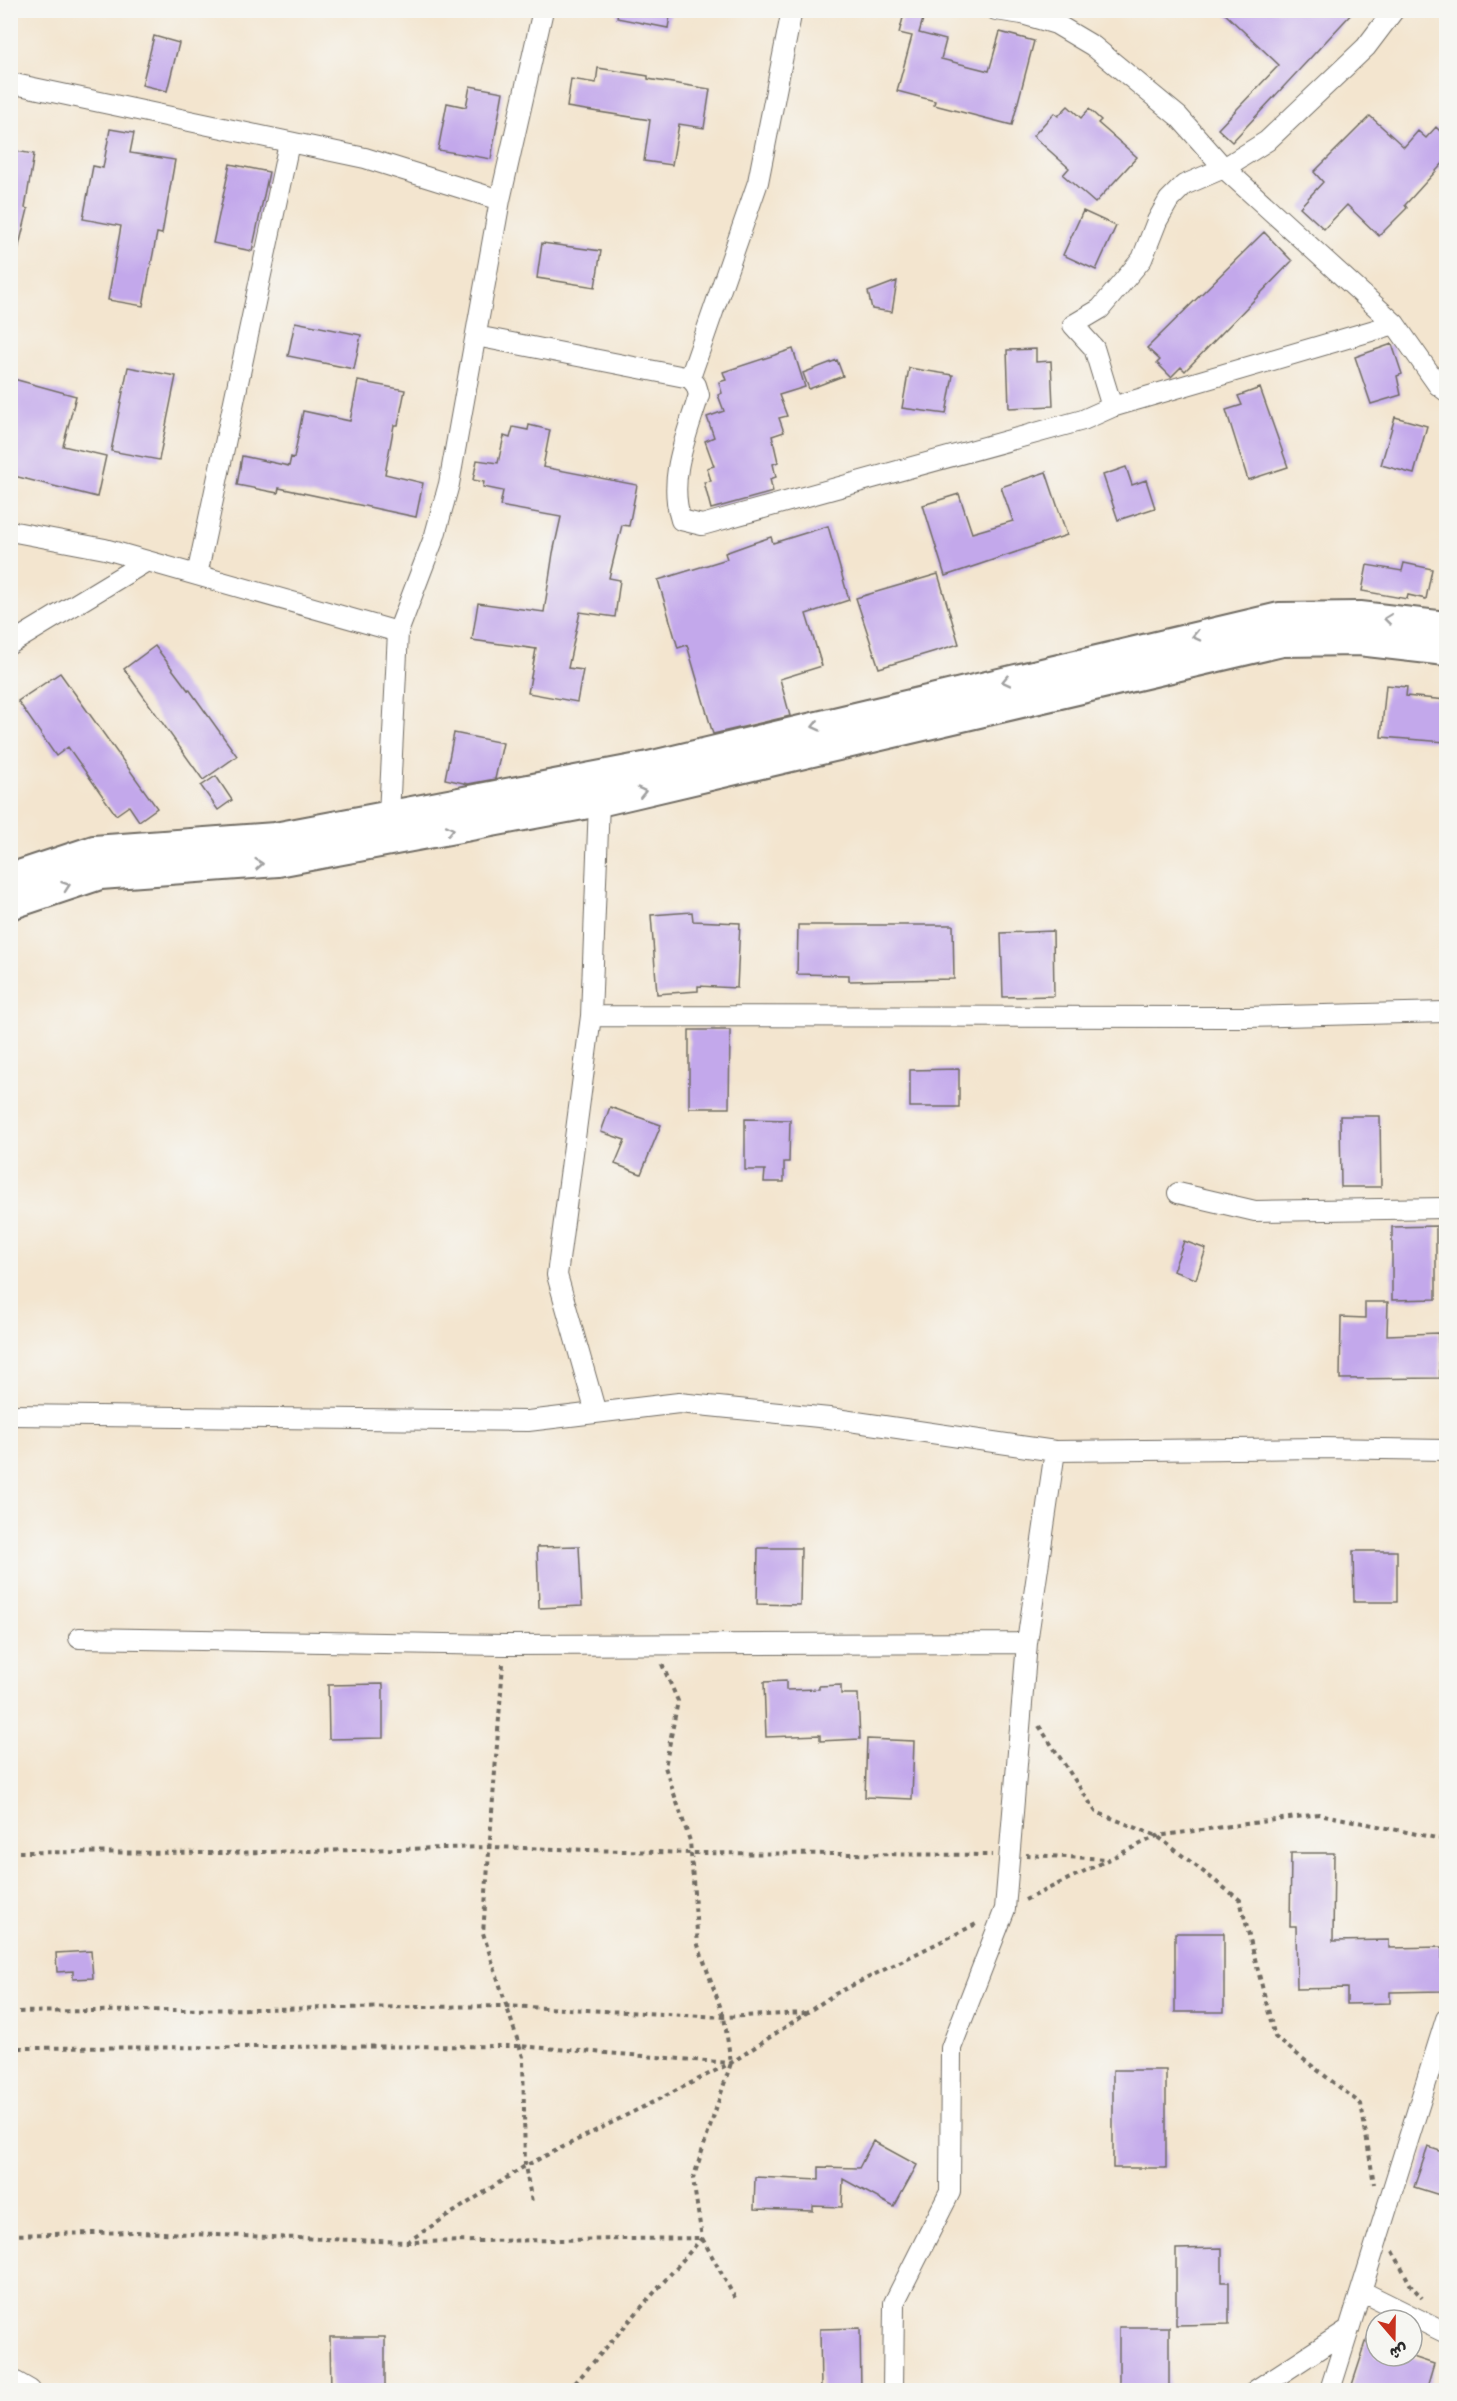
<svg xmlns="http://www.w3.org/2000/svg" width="1457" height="2401" viewBox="0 0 1457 2401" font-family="Sriracha,'Playpen Sans Arabic',sans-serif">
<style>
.building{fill:#c3a8eb}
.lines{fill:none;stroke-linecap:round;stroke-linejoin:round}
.street-casing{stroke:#716c64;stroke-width:22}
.secondary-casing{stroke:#716c64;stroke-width:32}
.path{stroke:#716c64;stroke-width:4;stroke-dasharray:4.5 4.5;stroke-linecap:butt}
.street{stroke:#fff;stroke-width:20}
.secondary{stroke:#fff;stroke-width:28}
.oneway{stroke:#a0a0a0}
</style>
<rect width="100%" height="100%" fill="#f6f6f2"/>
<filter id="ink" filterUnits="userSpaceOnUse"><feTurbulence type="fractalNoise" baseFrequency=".0167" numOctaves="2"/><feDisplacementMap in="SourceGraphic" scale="12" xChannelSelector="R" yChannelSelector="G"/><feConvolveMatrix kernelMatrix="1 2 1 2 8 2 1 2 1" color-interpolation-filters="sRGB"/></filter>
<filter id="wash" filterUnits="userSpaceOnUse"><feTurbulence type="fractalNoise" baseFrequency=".008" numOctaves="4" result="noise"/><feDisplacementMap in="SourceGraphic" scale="24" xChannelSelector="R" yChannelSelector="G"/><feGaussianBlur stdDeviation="1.35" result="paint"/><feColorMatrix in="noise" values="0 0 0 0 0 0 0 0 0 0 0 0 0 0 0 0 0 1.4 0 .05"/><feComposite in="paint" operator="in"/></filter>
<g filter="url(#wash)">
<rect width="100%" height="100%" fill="#f3e5cf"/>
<g id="blocks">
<!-- building -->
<path class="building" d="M618,10H671L668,28L617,18Z
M1221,10H1355L1232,142L1218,129L1279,65Z
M904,14L923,19L919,33L946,40L941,59L989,71L1000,32L1034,41L1012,125L934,105L935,101L897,91L912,36L899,33Z
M154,36L179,43L167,91L142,85Z
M598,68L648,76V79L710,89L704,128L679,124L672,165L644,161L650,120L567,107L571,79L596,83Z
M470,86L503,92L491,159L438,150L447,103L466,107Z
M1068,106L1081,118L1089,109L1101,120L1098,123L1137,157L1095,203L1063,175L1069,168L1033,136L1054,113L1058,116Z
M1370,116L1404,147L1418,131L1426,138L1436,127L1446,137V160L1405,205L1407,208L1379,236L1347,205L1324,229L1300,207L1323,182L1314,172Z
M110,129L134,133L130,153L175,160L162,234L157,233L143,306L108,300L121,226L83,219L93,166L103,168Z
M10,150L34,154L25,208L28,209L17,254L10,253Z
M230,164L269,172L252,251L213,243Z
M1083,211L1116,226L1096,270L1063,255Z
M1264,232L1292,261L1185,371L1181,367L1171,377L1157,363L1160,360L1147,348Z
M542,243L601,251L595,287L537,278Z
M897,281L892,312L872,309L868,292Z
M295,322L361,335L354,369L288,356Z
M1392,344L1402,374L1397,376L1401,395L1371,404L1355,357Z
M793,349L805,387L779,395L787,416L779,418L784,432L772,436L778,462L773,464L776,477L770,479L773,492L711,509L704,482L711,481L707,468L714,466L705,441L714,437L707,417L724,411L718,395L722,393L719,382L726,380L723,372Z
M1036,349V362L1051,361L1053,406L1009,408L1007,350Z
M837,360L843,376L809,389L803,373Z
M128,367L176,376L159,460L111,451Z
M909,368L953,375L946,414L902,408Z
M10,378L76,396L63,446L106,456L97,497L10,475Z
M358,381L405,390L398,425H394L385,474L423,483L416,517L279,488L278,493L237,485L242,456L289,466L291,457L294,458L303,411L350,421Z
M1260,388L1288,467L1248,480L1226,410L1242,405L1238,396Z
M1395,417L1427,426L1414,474L1381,465Z
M529,425L550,430L543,467L637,485L629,526L622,525L609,578L620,580L615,617L580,612L568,668L583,670L577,702L528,693L536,649L472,640L478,603L544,612L553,553L561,517L500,506L503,491L483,487L484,482L473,480L477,460L498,463L504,436L510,438L513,427L528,430Z
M1126,467L1132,485L1146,480L1155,508L1118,520L1103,475Z
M1046,472L1067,535L945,576L923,505L959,494L972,533L1013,521L1001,487Z
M828,526L849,600L806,614L822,666L780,679L790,716L713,734L687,645L678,648L658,580L727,559L725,553L750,544L771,537L773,543Z
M1404,563L1432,569L1426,599L1408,595L1407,599L1362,591L1367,565L1402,571Z
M938,574L959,644L879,668L856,598Z
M155,646L188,690L189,689L237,756L203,780L124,669Z
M60,673L157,808L139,821L129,806L116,815L68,747L56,756L18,701Z
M1386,685L1407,687L1406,696L1446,700V742L1381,737Z
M454,733L503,743L495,779L468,784L445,779Z
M216,776L232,800L218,810L201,786Z
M692,912L693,921L740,923L737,988L698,986V991L657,994L651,915Z
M798,925H953L954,979L849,981V975L797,974Z
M1053,931L1054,996L1003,997L1001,933Z
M689,1030H730L729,1108H689Z
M959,1069V1107H910V1070Z
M610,1107L661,1125L641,1174L615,1164L625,1140L601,1132Z
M1340,1116H1380L1381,1187H1341Z
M745,1119L790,1120L789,1162H784V1182H764L765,1170H745Z
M1436,1226V1299L1392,1300V1227Z
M1184,1241L1206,1249L1196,1279L1173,1271Z
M1365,1302H1388L1387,1335L1438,1333L1440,1378L1340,1379L1341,1317L1365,1318Z
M579,1546L582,1606L539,1608L537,1547Z
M758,1548H801L800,1605L757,1604Z
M1353,1551H1397V1602H1354Z
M786,1681V1690L819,1689V1686L841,1685V1694H858L860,1739L820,1741V1735L766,1737L764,1682Z
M383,1684V1738L329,1739L328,1685Z
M867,1739L914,1741L912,1799L865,1797Z
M1291,1853H1334L1333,1941L1389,1940V1948L1442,1947V1991L1390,1992V2003L1347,2004V1988L1297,1989L1296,1926H1290Z
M1175,1933H1224V2012H1175Z
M91,1951L93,1978L73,1979V1971L57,1972L56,1953Z
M1113,2070H1166V2168H1113Z
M873,2141L917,2165L894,2207L843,2179L842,2207L813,2206V2211L754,2209L755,2177L819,2180V2167L859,2168Z
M1428,2147L1446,2153V2197L1414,2187Z
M1222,2248V2282H1229V2324L1176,2325V2249Z
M1373,2321L1376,2322V2356H1410L1434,2364L1426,2391H1350Z
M1119,2327H1169V2391H1119Z
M860,2328L861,2391H821L820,2329Z
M330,2337H385V2391H331Z"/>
</g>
</g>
<g filter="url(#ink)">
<use href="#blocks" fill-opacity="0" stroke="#716c64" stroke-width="1.5"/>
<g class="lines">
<defs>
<path id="street" d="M996,10L1022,14L1056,24L1093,46L1179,117L1224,168L1395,324L1438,385L1446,391
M10,83L365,158L500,200
M476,336L690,378L696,385L699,395C687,435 667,478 681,520L702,525L1083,420L1112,407L1094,348L1073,325L1100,309L1142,259L1157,221L1169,200L1184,185L1224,168L1267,141L1366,47L1394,10
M690,378L758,182L792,10
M1112,407L1395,324
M10,531L105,549L398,632L435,535L449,484L500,200L543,10
M197,575L289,143
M10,644L147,561
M389,815L398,632
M591,1016L1246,1017L1446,1012
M1178,1193L1255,1211L1446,1208
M596,1413L557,1275L591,1016L599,802
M10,1415L528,1421L679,1403L829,1418L1055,1451L1320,1448L1446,1450
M79,1638L505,1645L1027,1643
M1361,2291L1446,2333
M10,2382H16L30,2390
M893,2390L894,2303L950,2192L951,2048L1005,1909L1027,1643L1055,1451
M1256,2390L1349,2329
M1330,2390L1446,2019"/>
<path id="secondary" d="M10,878L94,850L275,837L644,767L1279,617L1360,616L1446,626
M10,905L100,875L278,862L599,802L1282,642L1359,641L1446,651"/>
</defs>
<!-- street casing -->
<use href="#street" class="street-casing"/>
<!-- secondary casing -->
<use href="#secondary" class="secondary-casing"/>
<!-- path -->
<path class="path" d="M503,1664L483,1933L523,2057L525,2166L532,2202
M1039,1726L1096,1812L1157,1836L1240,1900L1275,2037L1361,2104L1374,2184
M10,1852L221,1853L489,1847L691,1853L992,1855
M1026,1855L1109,1859
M1025,1900L1157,1836L1319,1814L1446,1840
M10,2012L506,2006L724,2017L805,2013
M10,2048L519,2046L731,2063
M10,2235L135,2232L407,2242L702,2238L735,2298
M407,2242L525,2166L731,2063L835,1994L978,1923
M1393,2251L1410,2284L1422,2298
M569,2390L702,2238L693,2179L731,2063L724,2017L698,1945L690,1841L665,1767L678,1701L661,1662"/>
<!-- street -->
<use href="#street" class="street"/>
<!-- secondary -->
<use href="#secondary" class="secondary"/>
</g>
<!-- one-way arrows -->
<defs><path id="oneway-chevron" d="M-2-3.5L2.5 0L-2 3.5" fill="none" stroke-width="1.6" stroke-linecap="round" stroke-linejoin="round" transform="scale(1.5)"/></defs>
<g class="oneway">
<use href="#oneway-chevron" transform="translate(1388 619) rotate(-173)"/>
<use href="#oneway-chevron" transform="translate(1196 636) rotate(167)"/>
<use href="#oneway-chevron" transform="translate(1006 681) rotate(167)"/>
<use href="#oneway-chevron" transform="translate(816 726) rotate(167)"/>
<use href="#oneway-chevron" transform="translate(642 792) rotate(-13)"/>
<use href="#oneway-chevron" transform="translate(450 830) rotate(-11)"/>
<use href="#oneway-chevron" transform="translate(259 864) rotate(-4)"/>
<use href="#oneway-chevron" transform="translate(66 886) rotate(-19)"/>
</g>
</g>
<!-- margin -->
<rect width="1457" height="2401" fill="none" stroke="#f6f6f2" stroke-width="36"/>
<!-- north arrow -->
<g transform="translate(1394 2338) rotate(160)"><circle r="28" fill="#f6f6f2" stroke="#a5a5a2" stroke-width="1.5"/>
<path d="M0-4.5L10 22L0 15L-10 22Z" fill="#c8321e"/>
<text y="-9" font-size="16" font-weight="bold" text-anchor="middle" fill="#2b2b2b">ش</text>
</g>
</svg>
